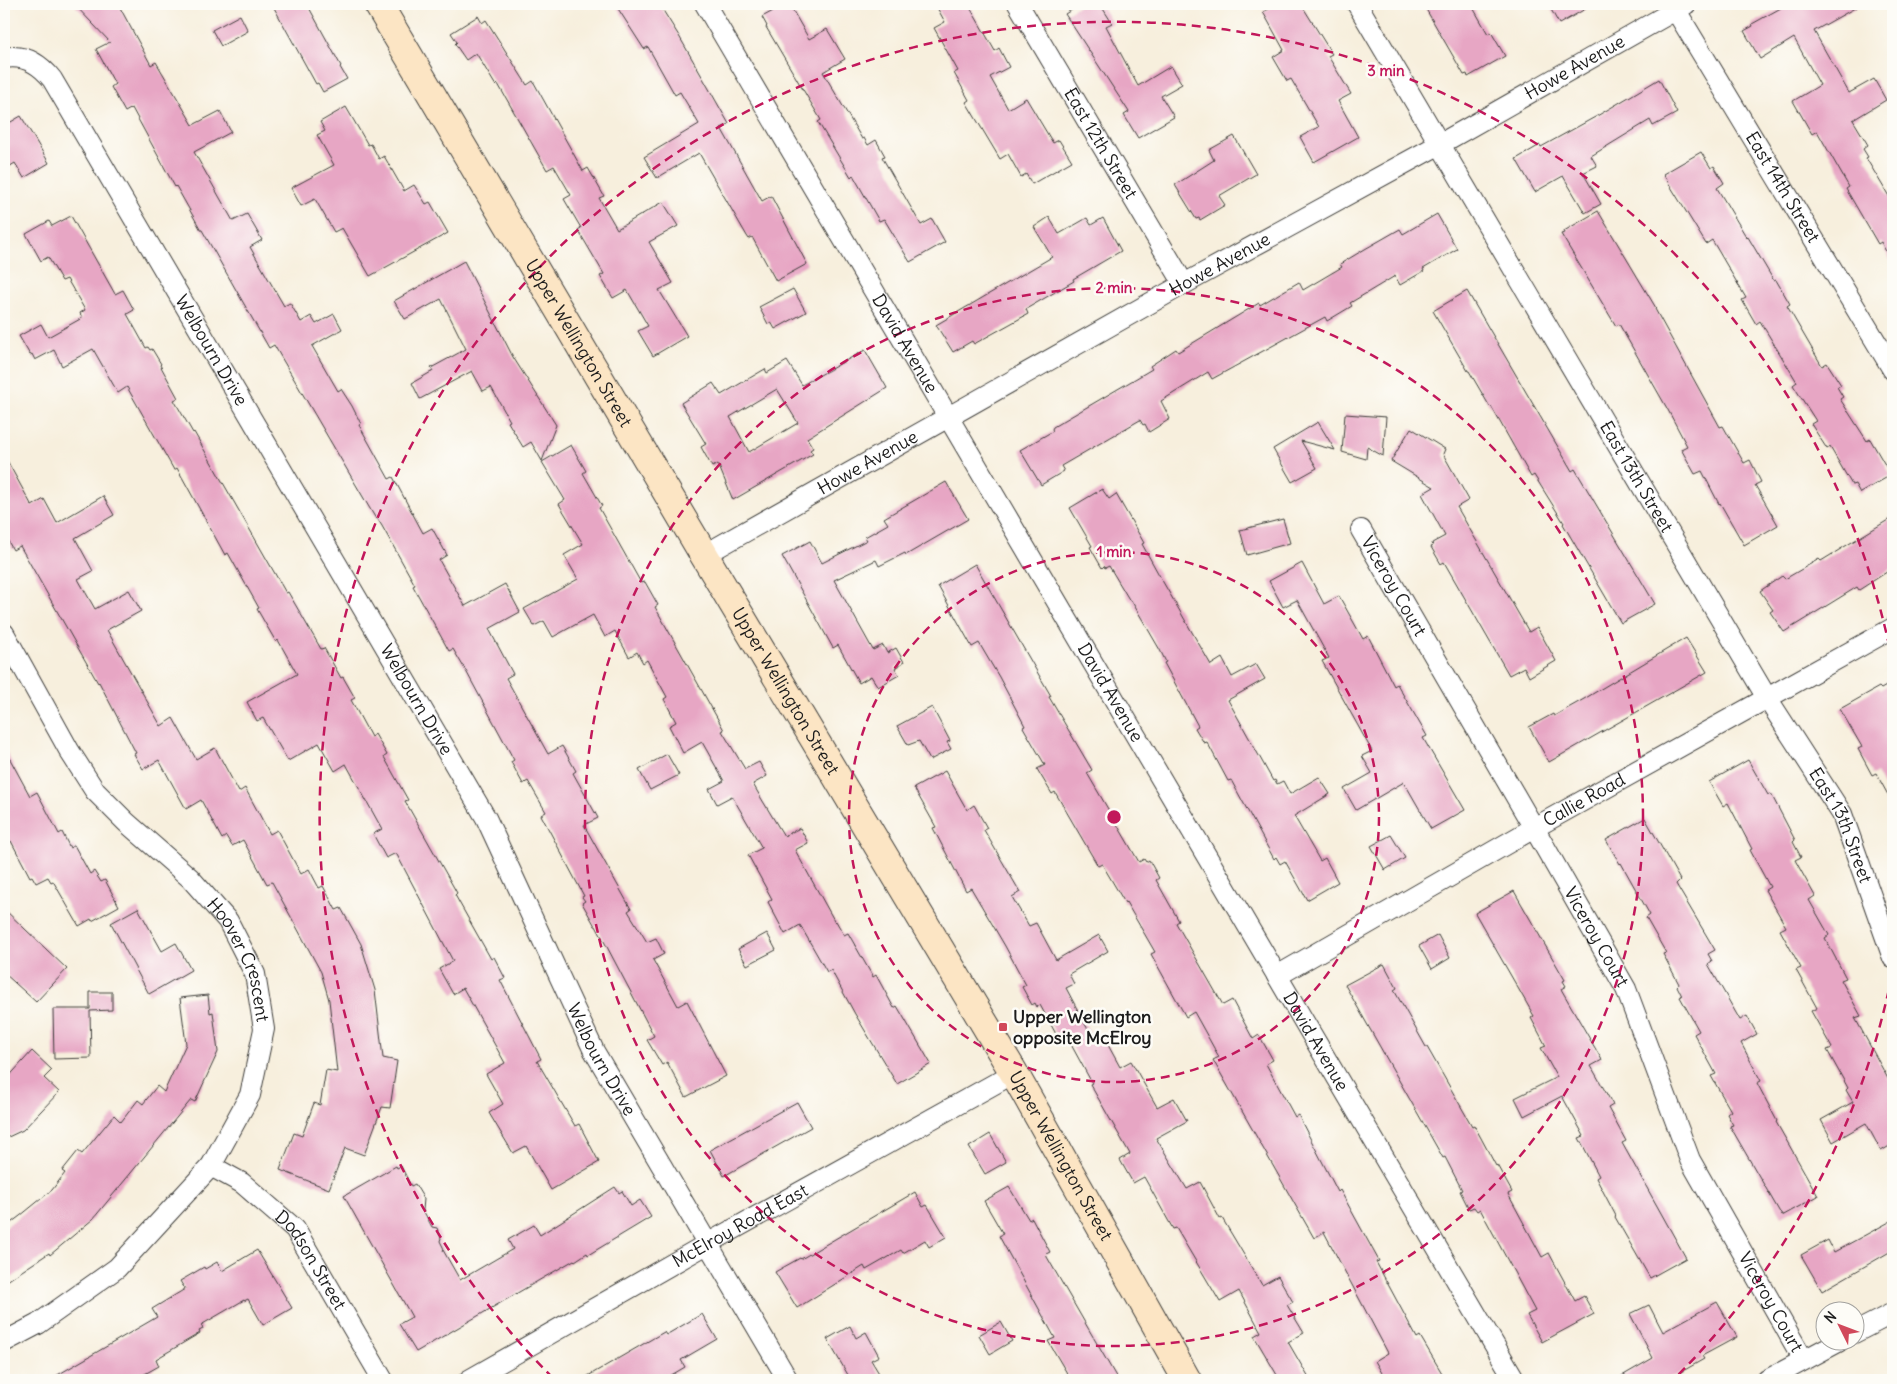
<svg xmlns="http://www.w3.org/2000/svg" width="1897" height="1384" viewBox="0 0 1897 1384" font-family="Delius,sans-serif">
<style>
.building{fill:#e7a6c4;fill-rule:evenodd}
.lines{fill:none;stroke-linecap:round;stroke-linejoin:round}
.minor-casing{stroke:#3d3c39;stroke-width:22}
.secondary-casing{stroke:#3d3c39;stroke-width:30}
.minor{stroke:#fff;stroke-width:20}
.secondary{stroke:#fce5c4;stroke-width:28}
.ring{fill:none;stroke:#c2185b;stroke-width:2.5;stroke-dasharray:9 6}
.poi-dot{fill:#d1495b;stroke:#fdfcf7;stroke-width:2}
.labels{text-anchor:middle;stroke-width:5;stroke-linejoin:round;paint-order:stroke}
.street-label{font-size:18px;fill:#1c1c1c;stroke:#fdfcf7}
.poi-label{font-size:18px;font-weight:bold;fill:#1c1c1c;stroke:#fdfcf7;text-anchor:start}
.centre{fill:#c2185b;stroke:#fdfcf7;stroke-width:2.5}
.ring-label{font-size:15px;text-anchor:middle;font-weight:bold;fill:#c2185b;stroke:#fdfcf7;stroke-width:5;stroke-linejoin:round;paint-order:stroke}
</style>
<rect width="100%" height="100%" fill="#fdfcf7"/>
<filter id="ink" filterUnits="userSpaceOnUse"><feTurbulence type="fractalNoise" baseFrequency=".02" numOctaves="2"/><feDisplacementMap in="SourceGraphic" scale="10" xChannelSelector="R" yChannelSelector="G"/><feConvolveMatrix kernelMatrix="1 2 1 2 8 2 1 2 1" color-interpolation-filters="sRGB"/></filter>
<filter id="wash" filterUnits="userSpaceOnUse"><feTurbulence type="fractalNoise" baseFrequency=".0096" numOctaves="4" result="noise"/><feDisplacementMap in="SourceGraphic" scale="20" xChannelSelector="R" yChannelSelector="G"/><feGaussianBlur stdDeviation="1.12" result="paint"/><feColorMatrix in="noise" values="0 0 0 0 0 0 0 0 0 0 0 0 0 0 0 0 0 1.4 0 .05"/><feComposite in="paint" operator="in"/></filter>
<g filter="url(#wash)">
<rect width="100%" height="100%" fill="#f7efdd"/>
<g id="blocks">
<!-- building -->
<path class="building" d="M74,4H118L151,65L156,62L193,125L220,111L231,132L194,152L233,221L247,214L262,240L250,247L284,306L290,303L301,322L311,316L316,324L334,314L342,329L312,346L338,391L341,389L352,406L361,424L359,425L389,479L393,477L423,533L432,528L447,555L439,560L465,606L505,584L520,612L489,629L513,674L506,678L548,754L562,746L576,771L573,773L598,818L584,825L631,909L628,911L647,942L656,938L664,954L653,960L678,1006L687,1001L726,1076L686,1097L667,1062L662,1065L647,1040L654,1036L596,926H595L582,903L585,901L582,897L584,896L541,815L546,812L528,781L523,784L511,762L514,760L466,671L453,649L449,651L413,586L415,585L382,526L377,518L376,519L274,345L269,348L202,230H201L176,186L175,187L132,108L125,112L111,87L115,84L96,49L110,42Z
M272,4H307L341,66L340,67L347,79L323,92L318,83L316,84Z
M615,4H659L679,36L729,124L721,128L762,201L771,196L807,264L776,281L752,237L749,239L747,236L699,153L657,178L644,157L699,124L680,92L675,95L648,47L644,49Z
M786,4H789L809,39L827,29L845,59L823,72L862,139L864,138L868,145L876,140L885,156L882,157L921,225L932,219L945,242L910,262L884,219L879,221L853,175L851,177L818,122L821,120L766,27L767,26L762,17Z
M935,4H968L995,51L999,48L1009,67L990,77L1008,109L1026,98L1053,143L1059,140L1072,161L1032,184L1026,174L1021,177L1008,154L1000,159L966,102L969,100L954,73L958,71L934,28L945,22Z
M1081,4H1100L1112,23L1106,26L1138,86L1171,66L1182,84L1161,96L1174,117L1138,138L1124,115L1129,112L1065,14Z
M1278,4H1301L1332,54L1328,56L1351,94L1338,101L1358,137L1314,162L1300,137L1319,127L1291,79L1287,81L1273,57L1284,50L1263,12Z
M1423,4H1471L1488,34L1491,32L1505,56L1468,77L1467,74L1464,75Z
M1548,4H1594L1559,24Z
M1788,4H1862L1814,31L1849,93L1874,79L1886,100L1853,120L1868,145L1863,149L1868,157L1866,158L1893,203V265L1881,242L1878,244L1846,189L1849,187L1817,131L1812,134L1793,101L1820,85L1794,38L1760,59L1744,31L1753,26L1752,24Z
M240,15L248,31L221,46L212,30Z
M478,16L482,23L486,20L527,85L533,81L583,171L588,168L604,196L599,198L617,229L663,202L678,226L649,242L673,283L659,290L687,336L653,356L638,331L648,326L627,290L613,298L600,276L604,274L578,230L581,228L564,199L571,195L554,166L547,170L498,84L496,86L476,53L466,60L455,44L457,42L451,33Z
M1659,79L1677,113L1653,126L1650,120L1591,156L1597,166L1583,173L1601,204L1585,213L1563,176L1535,192L1516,159L1540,145L1541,147L1597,116Z
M346,107L368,145L371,144L379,159L384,156L404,191L414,185L426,204L430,202L448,233L370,276L342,228L334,232L315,199L301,206L291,188L334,165L317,135L325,131L320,122Z
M21,116L49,163L24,178L15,163L4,170V126Z
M1234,136L1256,174L1219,196L1225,205L1200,220L1199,218L1196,219L1175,185L1214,160L1209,150Z
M1701,152L1711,168L1714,166L1724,183L1717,188L1747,238L1748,237L1774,281L1776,280L1790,304L1787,306L1822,366L1827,363L1841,385L1837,387L1843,397L1840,399L1867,441L1870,439L1891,475L1860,493L1855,484L1852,485L1830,447L1827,449L1811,424L1816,421L1793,385L1797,382L1760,321L1756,324L1742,300L1746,298L1712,240L1706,244L1663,174Z
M1598,211L1656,308L1655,309L1720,427L1723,426L1744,463L1750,460L1761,482L1755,485L1778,525L1744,545L1720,503L1719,504L1702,471L1695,474L1681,449L1687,446L1668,410L1619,324L1616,326L1561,234L1565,233L1564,231Z
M1437,214L1457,249L1423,269L1424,271L1400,285L1395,276L1350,303L1352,306L1327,321L1325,317L1212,379L1208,372L1161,401L1170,419L1149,432L1145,424L1143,425L1140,420L1061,466L1064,471L1041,485L1020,450L1053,431L1052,429L1053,427L1152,369L1150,366L1176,349L1178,352L1259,303L1260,305L1299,282L1303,290L1342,267L1340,264L1365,249L1400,229L1403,234Z
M71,216L115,294L123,290L134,310L127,314L146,348L148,347L150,350L152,349L161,364L160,365L178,398L174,400L193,433L194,432L286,593L288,592L321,649L324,648L341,678L343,677L355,698L351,700L371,737L375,734L387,755L384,757L408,800L405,801L457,893L455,895L491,959L494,957L505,978L500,980L541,1059L537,1061L575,1126L579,1124L599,1162L551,1190L526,1146L513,1153L489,1113L503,1104L486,1074L505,1063L463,988L453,994L439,969L453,961L396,853L386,858L373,834L382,829L346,764L335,771L319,743L288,761L263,718L257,721L247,702L297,674L278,640L276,642L257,609L259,608L228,553L225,555L177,468L174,470L127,387L118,393L93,349L62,366L54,350L35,360L32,354L30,355L19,336L41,324L48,337L82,318L80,313L85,310L67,279L62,281L48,257L41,261L26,234L49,221L52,226Z
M1049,217L1059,234L1087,218L1091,225L1103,218L1121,251L1073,279L1074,281L1026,309L1028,314L974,344L972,341L953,352L936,325L1052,257L1034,227Z
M464,261L513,357L556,425L542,461L531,442L523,447L508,422L510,421L491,387L483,391L472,371L420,399L412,383L433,371L431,368L466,349L441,299L405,319L394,301Z
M793,289L806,312L775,329L771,322L768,324L759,307Z
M1467,291L1572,471L1575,469L1655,604L1621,623L1563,524L1564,523L1534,475L1531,477L1491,406L1490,407L1469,371H1468L1433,311Z
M865,350L887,388L807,438L813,448L810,450L813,454L733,500L718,464L712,467L701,447L706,444L681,403L713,383L721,395L765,369L767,373L787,361L802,385ZM777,389L798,423L749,452L730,417Z
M1345,414L1386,417L1383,456L1367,447L1366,459L1342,452Z
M1318,422L1335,450L1301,441L1317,468L1292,482L1273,449Z
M1411,428L1445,449L1443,454L1469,500L1457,507L1529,632L1537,627L1556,661L1529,677L1524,667L1509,675L1444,562L1441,564L1431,547L1433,546L1432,543L1445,536L1422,494L1434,487L1391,461Z
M571,445L586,471L583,473L602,506L599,508L641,583L645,582L658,605L655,607L724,730L722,731L745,769L759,762L767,776L753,784L761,798L784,836L800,828L808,843L795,850L835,922L836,921L844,935L848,933L873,977L876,975L894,1008L897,1006L931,1064L897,1084L855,1014L831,970L827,972L800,925L785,934L768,902L772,899L748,855L762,848L732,796L717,804L709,789L724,781L702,742L683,753L669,726L676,722L664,699L667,697L647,660L643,663L637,652L629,657L615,631L605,637L593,615L553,637L544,621L534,626L524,609L578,579L564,555L583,544L559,504L565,500L542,462Z
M4,455L32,506L44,499L57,523L103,496L114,515L75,538L93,571L78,579L95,609L129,590L141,611L107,630L161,726L173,718L196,759L215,748L239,792L245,788L270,834L277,830L301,874L309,869L319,888L323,886L336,910L341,908L361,944L375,990L383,1058L397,1061L390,1108L382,1107L364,1155L345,1148L329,1189L280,1170L294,1133L302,1136L314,1103L320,1105L326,1070L337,1072L329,1000L321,972L272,882L267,884L243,840L232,846L226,836L222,839L201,800L186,809L159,760L143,769L134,754L136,753L99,682L98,683L20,546L13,550L4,534Z
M946,482L968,519L906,555L905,553L879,566L876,560L834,580L873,650L883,645L887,653L896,648L904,662L895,668L899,675L878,687L871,676L859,683L838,645L833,648L782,556L810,541L822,563L867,540L865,537L888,524L884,518Z
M1102,489L1109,499L1116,494L1144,543L1142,544L1163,582L1211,665L1222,658L1232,677L1256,664L1265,679L1228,700L1273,781L1275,780L1277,784L1283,781L1290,794L1319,777L1330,794L1294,816L1320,861L1325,858L1338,882L1307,900L1285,861L1280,864L1276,857L1274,859L1231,780L1228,781L1207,742L1204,743L1195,728L1198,726L1164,663L1166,662L1160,650L1131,600L1130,601L1109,566L1105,568L1104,566L1102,568L1090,547L1092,546L1070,508Z
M1893,517V568L1859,590L1857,587L1784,632L1770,612L1773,610L1760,591L1782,576L1785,579L1819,559L1821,561Z
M1283,519L1290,543L1247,555L1240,530Z
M1302,563L1324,604L1339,596L1363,639L1368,636L1394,686L1397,684L1427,736L1423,738L1465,810L1431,829L1404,782L1356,810L1344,789L1372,773L1362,756L1372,751L1322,661L1329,658L1297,600L1283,607L1269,581Z
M975,564L1051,696L1049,697L1092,770L1087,773L1139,862L1144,859L1146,862L1149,860L1159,878L1156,880L1179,921L1176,923L1223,1005L1232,1000L1253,1039L1259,1035L1273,1060L1266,1064L1295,1117L1298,1115L1338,1192L1340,1190L1379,1261L1376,1262L1417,1338L1420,1336L1446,1380H1386L1375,1361L1388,1353L1324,1232L1314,1238L1213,1060L1219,1057L1194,1012L1186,1017L1151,954L1155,952L1126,902L1125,903L1102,864L1098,866L1055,792L1052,794L1037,769L1045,765L1023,727L1025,726L999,677L979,643L972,647L938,586Z
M1686,638L1707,672L1549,762L1529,727L1553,714L1554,716L1584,699Z
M1893,682V804L1876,773L1872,775L1858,749L1862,747L1840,709L1879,687L1881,689Z
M932,707L950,741L947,742L951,749L930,760L919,741L908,745L897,726Z
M4,748L30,796L37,792L59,834L62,832L70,848L74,845L90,874L94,871L101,882L105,880L119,906L92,921L91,919L79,926L53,881L51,882L48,877L36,883L32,876L30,877L11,841L4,844Z
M667,754L679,775L650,790L639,770Z
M1748,760L1768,795L1771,794L1795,840L1793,842L1801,857L1795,860L1815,896L1809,900L1829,935L1825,938L1846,978L1841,980L1861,1016L1855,1018L1893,1088V1144L1881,1151L1866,1123L1833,1142L1821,1120L1853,1102L1846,1090L1848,1088L1827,1050L1832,1048L1811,1011L1817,1008L1796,970L1801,968L1780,930L1786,927L1765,890L1770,887L1750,850L1752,849L1728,803L1723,806L1709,782Z
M945,771L967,810L974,805L987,828L984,830L1020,892L1012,897L1029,926L1036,923L1056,960L1099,935L1108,951L1069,974L1074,984L1066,988L1093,1039L1102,1034L1120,1067L1131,1061L1157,1107L1174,1098L1187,1121L1156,1138L1187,1189L1200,1182L1220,1219L1222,1218L1262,1285L1278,1276L1293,1302L1287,1305L1304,1333L1288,1342L1310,1380H1280L1254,1336L1261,1332L1239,1291L1220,1302L1176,1228L1173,1229L1144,1177L1133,1183L1120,1160L1130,1154L1090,1084L1092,1083L1068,1039L1061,1043L1040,1005L1037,1007L1035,1003L1032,1005L1022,987L1026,985L1005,946L971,888L966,891L933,828L936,827L914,788Z
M1645,818L1680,880L1676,884L1715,950L1708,954L1712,961L1708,964L1740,1020L1747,1016L1757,1034L1741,1043L1761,1081L1757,1083L1777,1121L1776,1122L1818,1196L1782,1216L1730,1126L1733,1125L1727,1114L1731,1111L1711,1076L1716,1074L1694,1034L1699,1031L1680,997L1682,996L1677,986L1679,984L1663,954L1666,953L1646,918L1650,915L1621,863L1620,864L1606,840Z
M1391,835L1405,858L1385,870L1371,846Z
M1514,891L1565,980L1563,981L1566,986L1561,989L1602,1060L1591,1066L1613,1105L1608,1108L1626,1141L1622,1143L1686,1258L1650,1278L1615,1217L1616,1216L1596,1178L1599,1176L1579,1138L1584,1136L1562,1096L1524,1116L1515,1098L1557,1077L1541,1048L1546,1046L1531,1018L1534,1016L1475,913Z
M138,908L162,951L176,943L191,970L149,994L111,923Z
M4,909L67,969L36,1002L4,973Z
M767,933L776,950L747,965L738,949Z
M1438,935L1450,958L1432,969L1419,946Z
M1384,964L1397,988L1394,990L1426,1047H1427L1472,1126L1474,1125L1496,1166L1497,1165L1512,1192L1508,1194L1542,1257L1549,1253L1575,1301L1584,1296L1594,1314L1542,1342L1527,1315L1535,1311L1480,1209L1477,1211L1474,1207L1469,1209L1460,1191L1462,1190L1445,1157L1443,1158L1345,985Z
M90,992H112V1010L90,1011L91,1058L54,1059L53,1009H90Z
M208,995L210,1013L213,1012L218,1052L195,1102L191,1100L93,1219L50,1255L49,1253L4,1283V1228L20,1216L52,1190L65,1173L62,1171L78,1151L82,1154L114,1115L121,1122L138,1100L143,1104L157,1086L164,1092L186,1044L180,998Z
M32,1051L52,1070L44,1078L59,1092L23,1130L4,1139V1082Z
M797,1102L811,1127L724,1176L710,1150Z
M990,1134L1006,1162L985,1174L969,1147Z
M396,1166L397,1168L401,1166L411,1186L415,1184L424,1199L423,1210L432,1227L437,1228L441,1238L440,1241L444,1249L443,1250L460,1280L513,1249L508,1240L534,1225L540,1235L615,1187L619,1193L622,1191L631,1206L640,1200L651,1217L588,1255L587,1253L575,1261L574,1260L416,1352L399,1324L412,1317L344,1196Z
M1009,1187L1029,1220L1032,1218L1050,1252L1046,1254L1047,1257L1118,1380H1071L1048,1341L1055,1338L999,1236L1003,1234L984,1201Z
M915,1192L923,1207L927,1205L946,1237L929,1247L925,1240L903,1253L901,1250L866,1270L864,1266L797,1308L775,1272L800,1258L801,1259Z
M1893,1220V1250L1822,1291L1801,1255L1828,1240L1834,1252Z
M257,1250L292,1308L263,1325L248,1299L244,1301V1300L201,1325L203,1329L199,1331L200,1333L156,1359L159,1366L134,1380H49L157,1317L152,1309L185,1289L180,1281L204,1267L205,1269L217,1262L222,1271Z
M1717,1302L1737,1337L1702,1356L1704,1359L1667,1380H1615L1653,1358L1630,1314L1649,1305L1663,1332Z
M702,1314L717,1339L681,1360L685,1367L663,1380H581L664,1332L666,1335Z
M1001,1322L1012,1341L990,1354L979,1335Z
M850,1326L856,1338L866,1332L879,1356L871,1360L883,1380H851L827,1339Z"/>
</g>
</g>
<g filter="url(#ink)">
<use href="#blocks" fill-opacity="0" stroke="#3d3c39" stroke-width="1"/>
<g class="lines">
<defs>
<g id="minor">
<path id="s1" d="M705,4L1515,1380"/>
<path id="s2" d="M1018,4L1184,284"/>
<path id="s3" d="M1357,4L1767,698L1842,814L1893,958"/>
<path id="s4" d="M1672,4L1893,370"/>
<path id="s5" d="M4,58C24,54 40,64 52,79L486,818L594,1051L788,1380"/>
<path id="s6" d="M1361,530L1534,828L1626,989L1690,1160L1803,1359"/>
<path id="s7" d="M704,555L1184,284L1440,144L1686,4"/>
<path id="s8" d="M4,633L70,752L95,791L126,822L190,878L228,921L255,974L264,1029L250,1095L211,1166L117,1268L38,1324L4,1342"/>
<path id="s9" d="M1277,976L1534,828L1893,628"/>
<path id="s10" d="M211,1166L242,1183L295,1229L383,1380"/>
<path d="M1854,1333L1893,1313"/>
<path id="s11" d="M469,1380L707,1244L1014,1073"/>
<path d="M1767,1380L1838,1342"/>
</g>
<g id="secondary">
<path id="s12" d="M378,4L704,555L1014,1073L1187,1380"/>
</g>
</defs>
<!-- minor casing -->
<use href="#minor" class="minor-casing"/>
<!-- secondary casing -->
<use href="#secondary" class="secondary-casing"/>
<!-- minor -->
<use href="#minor" class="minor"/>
<!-- secondary -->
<use href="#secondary" class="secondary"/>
</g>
</g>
<!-- distance rings -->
<g class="ring">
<circle cx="1114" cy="817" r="265"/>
<circle cx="1114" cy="817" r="529"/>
<path d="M1892 975A794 794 0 0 1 1675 1378M553 1378A794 794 0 1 1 1892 659"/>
</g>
<!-- markers -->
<rect class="poi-dot" x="998" y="1022" width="10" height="10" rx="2.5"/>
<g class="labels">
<!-- street labels -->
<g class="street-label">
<text dy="6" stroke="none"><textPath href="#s7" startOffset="998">Howe Avenue</textPath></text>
<text dy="6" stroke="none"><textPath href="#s2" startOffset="162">East 12th Street</textPath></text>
<text dy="6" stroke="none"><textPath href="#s4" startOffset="214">East 14th Street</textPath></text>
<text dy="6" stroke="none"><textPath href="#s7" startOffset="592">Howe Avenue</textPath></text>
<text dy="6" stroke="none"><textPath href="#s12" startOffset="394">Upper Wellington Street</textPath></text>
<text dy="6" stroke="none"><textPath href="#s1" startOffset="394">David Avenue</textPath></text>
<text dy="6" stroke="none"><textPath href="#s5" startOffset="370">Welbourn Drive</textPath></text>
<text dy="6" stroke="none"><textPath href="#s7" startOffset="188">Howe Avenue</textPath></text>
<text dy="6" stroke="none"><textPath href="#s3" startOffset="549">East 13th Street</textPath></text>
<text dy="6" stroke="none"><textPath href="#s6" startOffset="65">Viceroy Court</textPath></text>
<text dy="6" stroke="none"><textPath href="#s12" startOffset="799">Upper Wellington Street</textPath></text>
<text dy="6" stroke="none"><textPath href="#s1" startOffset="799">David Avenue</textPath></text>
<text dy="6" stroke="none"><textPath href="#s5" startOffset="775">Welbourn Drive</textPath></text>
<text dy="6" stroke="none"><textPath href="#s9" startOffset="354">Callie Road</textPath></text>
<text dy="6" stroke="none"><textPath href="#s3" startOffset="954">East 13th Street</textPath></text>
<text dy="6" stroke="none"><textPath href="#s6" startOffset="470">Viceroy Court</textPath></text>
<text dy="6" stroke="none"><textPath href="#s8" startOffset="409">Hoover Crescent</textPath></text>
<text dy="6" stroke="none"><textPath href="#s1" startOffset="1204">David Avenue</textPath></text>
<text dy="6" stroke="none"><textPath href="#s5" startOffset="1180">Welbourn Drive</textPath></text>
<text dy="6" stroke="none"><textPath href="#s12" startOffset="1339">Upper Wellington Street</textPath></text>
<text dy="6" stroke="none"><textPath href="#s11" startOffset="312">McElroy Road East</textPath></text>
<text dy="6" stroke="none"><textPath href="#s10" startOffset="140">Dodson Street</textPath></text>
<text dy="6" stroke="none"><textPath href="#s6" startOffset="876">Viceroy Court</textPath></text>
</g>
<!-- poi labels -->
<g class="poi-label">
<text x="1013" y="1023">Upper Wellington<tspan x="1013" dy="21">opposite McElroy</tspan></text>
</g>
</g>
<circle cx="1114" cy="817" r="8" class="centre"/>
<g class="ring-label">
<text x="1386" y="76">3 min</text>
<text x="1114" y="293">2 min</text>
<text x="1114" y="557">1 min</text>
</g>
<!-- margin -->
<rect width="1897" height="1384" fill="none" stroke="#fdfcf7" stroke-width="20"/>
<!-- north arrow -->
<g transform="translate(1840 1326) rotate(312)"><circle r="24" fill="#fdfcf7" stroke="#a3a29f"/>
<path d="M0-4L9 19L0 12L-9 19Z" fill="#d1495b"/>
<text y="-8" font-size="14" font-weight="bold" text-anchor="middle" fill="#1c1c1c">N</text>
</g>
</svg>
